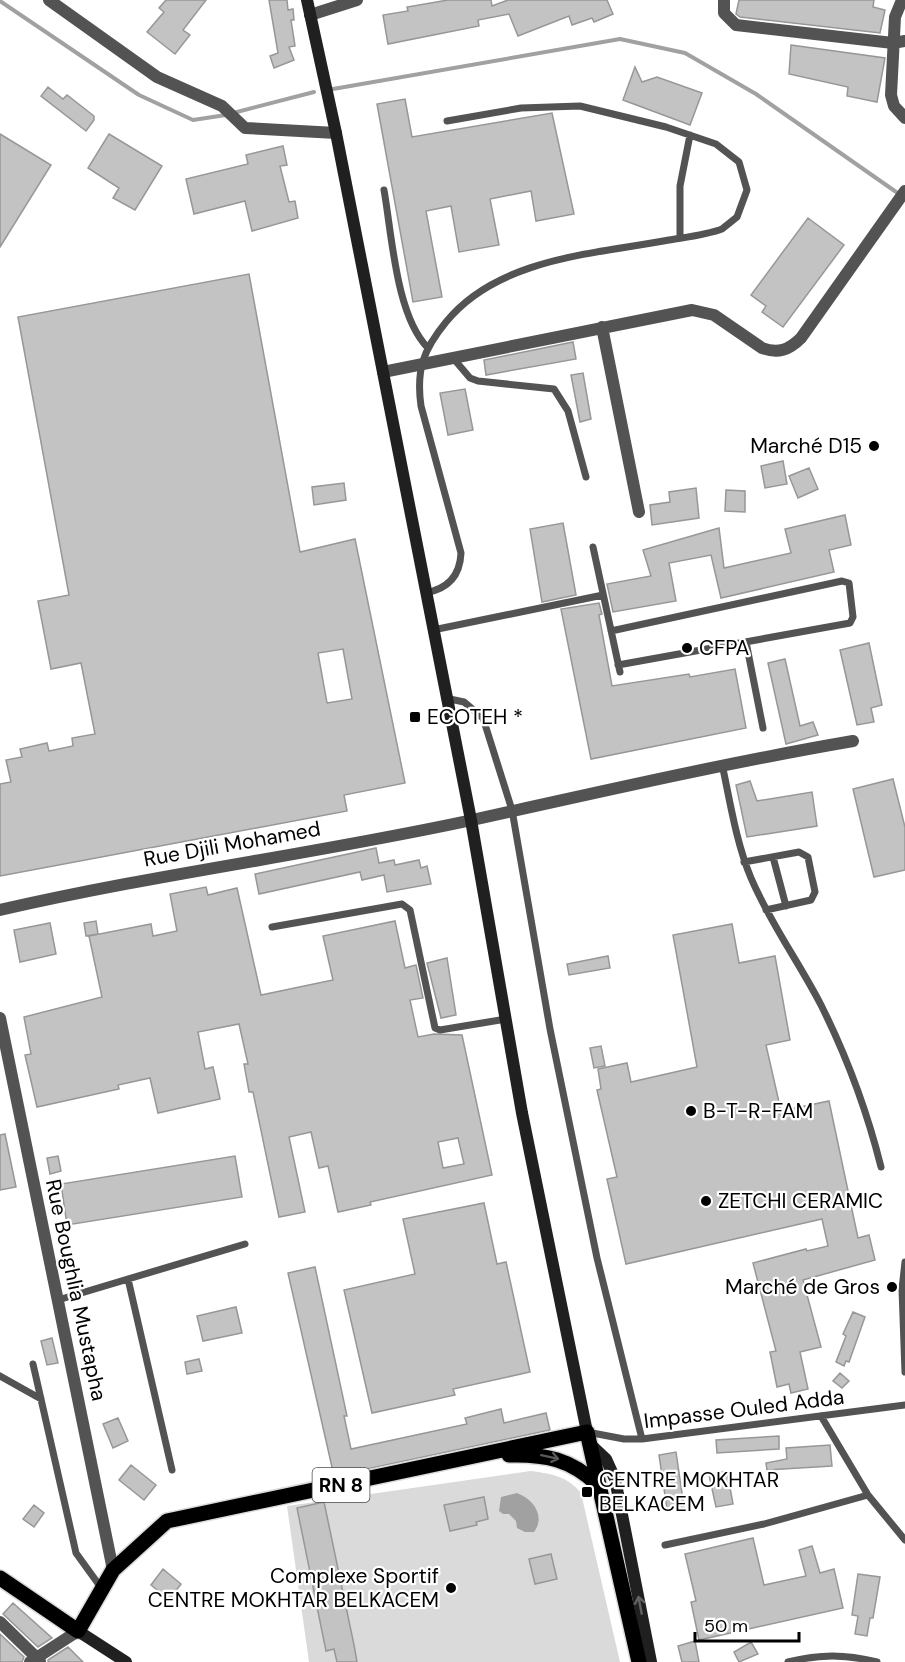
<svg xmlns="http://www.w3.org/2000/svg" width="905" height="1662" viewBox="0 0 905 1662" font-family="'DM Sans',sans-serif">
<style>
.green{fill:#dadada}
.water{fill:#a1a1a1}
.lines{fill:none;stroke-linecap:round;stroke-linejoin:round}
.stream{stroke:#a1a1a1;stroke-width:4}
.building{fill:#c3c3c3;stroke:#979797;stroke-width:1.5;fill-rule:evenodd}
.primary-casing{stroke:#dbdbdb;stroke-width:18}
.service{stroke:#535353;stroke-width:7}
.minor{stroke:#535353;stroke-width:12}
.secondary{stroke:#202020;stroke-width:12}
.primary{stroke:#000;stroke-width:15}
.oneway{stroke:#595959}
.oneway2{stroke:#636363}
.poi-dot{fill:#000;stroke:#fff;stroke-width:2}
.labels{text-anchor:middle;stroke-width:4.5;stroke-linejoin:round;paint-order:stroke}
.shield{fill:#fff;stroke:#4c4c4c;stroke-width:1.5}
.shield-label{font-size:20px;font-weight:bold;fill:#000}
.poi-label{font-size:21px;fill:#000;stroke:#fff;text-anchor:start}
.street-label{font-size:21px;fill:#000;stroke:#fff}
</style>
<rect width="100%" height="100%" fill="#fff"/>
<!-- green -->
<path class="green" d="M531,1471C552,1474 567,1476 581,1493L620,1662H309L287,1506Z"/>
<!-- water -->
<path class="water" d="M517,1493C533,1499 546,1516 534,1532H525L517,1528L516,1521L509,1514H503L499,1511L501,1497Z"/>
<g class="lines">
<!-- stream -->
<path class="stream" d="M0,1L139,95L193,120L226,115
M333,89L620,39L685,53L756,94L899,194
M233,113L314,92"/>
</g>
<!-- building -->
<path class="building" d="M166,0H206L183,30L190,35L175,54L147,32L164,12L159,8Z
M269,0H287L288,10L293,9L294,20H291L295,46L289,47L294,60L274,68L270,56L278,53Z
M448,0H491L492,6L508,0H607L613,14L594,22L592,18L572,25L569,16L518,36L509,14L478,20L479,26L388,44L383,15L408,11L407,7Z
M739,0H874L873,7L885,10L880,33L740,17L736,14Z
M791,45L885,58L877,102L847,96L848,87L789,74Z
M635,67L642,82L657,77L702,93L690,125L623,100Z
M48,87L63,99L67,95L94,116V120L86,131L41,96Z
M405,99L412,137L552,113L574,214L536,221L531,191L490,199L499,245L459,252L451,206L426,211L442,297L413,302L377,104Z
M0,134L51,165L0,247Z
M109,134L162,166L135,210L113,198L119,188L88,168Z
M283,146L287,165L280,166L289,202L295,201L298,218L252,231L245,201L194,214L186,179L248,164L246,155Z
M808,218L844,245L783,327L762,312L766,306L751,295Z
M249,274L300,552L355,539L405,783L344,795L347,811L0,876V784L11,782L6,760L22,757L20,749L47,743L49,751L73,746L72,738L95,734L81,663L51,669L38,601L69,595L18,317ZM343,649L352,699L327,703L318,653Z
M573,342L576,359L486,375L484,360Z
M583,373L591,419L580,422L571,375Z
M465,389L473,430L448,435L440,393Z
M783,461L787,484L765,488L761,466Z
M809,468L818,489L798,498L789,476Z
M344,483L346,500L314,505L312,487Z
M696,488L699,518L652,525L650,505L670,502L669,492Z
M726,490L745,491V512L725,511Z
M845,515L851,545L829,550L834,572L721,598L711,555L669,563L676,601L613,612L607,584L651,576L643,550L719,528L724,568L791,553L785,529Z
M563,523L576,595L542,602L530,529Z
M599,603L602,614L599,615L612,686L689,674L690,677L735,669L746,728L591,759L561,609Z
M869,643L882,705L871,708L874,722L857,725L840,650Z
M785,659L800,726L813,722L818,735L786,744L768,663Z
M893,779L905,827V870L874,877L853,789Z
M750,781L757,801L812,792L817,826L747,837L736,785Z
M376,848L379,863L394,860L395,865L419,860L421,868L427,866L431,884L387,892L384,875L362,880L360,872L259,894L255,874Z
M206,887L208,895L237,888L261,995L333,980L323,936L395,921L405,968L416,965L423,998L410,1000L418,1037L434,1034L462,1035L492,1175L370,1202L371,1205L338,1212L328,1166L319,1168L311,1132L289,1137L305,1212L279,1217L253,1092H249L244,1064H248L239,1024L198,1032L205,1069L213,1067L220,1099L158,1113L150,1078L118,1085L119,1089L37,1107L25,1055L31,1054L24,1017L102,997L89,936L151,924L153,936L177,931L170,894ZM458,1138L464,1164L443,1168L438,1142Z
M96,921L98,934L86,936L84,923Z
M50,923L56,954L20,962L14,930Z
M732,924L739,963L775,956L790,1040L766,1045L781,1111L829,1101L858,1238L869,1235L875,1260L803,1280L821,1347L800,1352L808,1389L791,1393L789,1384L777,1387L770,1352L776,1351L753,1263L806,1249L807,1251L828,1246L822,1219L626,1264L607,1179L617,1177L597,1090L601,1089L598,1069L627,1063L631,1082L697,1067L673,935Z
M608,956L610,968L569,975L567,964Z
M447,958L456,1015L441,1018L427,963Z
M601,1046L605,1066L594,1068L590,1048Z
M5,1134L16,1187L0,1190V1135Z
M58,1156L61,1171L50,1174L47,1158Z
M235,1156L242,1197L67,1225L61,1184Z
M484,1203L497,1264L506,1262L530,1372L453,1389L455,1395L372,1413L344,1290L415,1274L403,1219Z
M315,1267L347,1416H344L351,1449L467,1424L465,1418L501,1409L504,1423L546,1413L550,1430L334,1476L288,1273Z
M236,1307L242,1333L203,1341L197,1316Z
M853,1312L865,1317L849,1362L846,1361L844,1366L836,1362L846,1336L843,1334Z
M52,1338L58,1363L47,1365L41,1341Z
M199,1359L202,1371L187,1374L185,1362Z
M840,1373L849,1381L842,1388L833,1381Z
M118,1418L128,1441L113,1448L103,1424Z
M779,1436V1449L717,1453L716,1440Z
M830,1445L832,1466L767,1470L766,1463L787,1459L786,1448Z
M676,1452L684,1507L667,1509L659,1455Z
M131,1465L156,1485L144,1500L119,1480Z
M727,1471L733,1504L716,1507L709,1475Z
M484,1497L488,1519L476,1522L477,1525L450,1531L444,1505Z
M324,1502L354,1645L357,1662H337L334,1649L326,1651L297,1508Z
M34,1505L44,1513L34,1527L23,1519Z
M753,1538L764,1585L806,1576L799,1550L812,1546L820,1573L834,1569L843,1608L699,1640L691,1602L696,1601L685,1554Z
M551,1554L557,1579L535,1584L529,1559Z
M163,1569L181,1584L169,1600L151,1585Z
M858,1574L880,1577L873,1618H870L867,1636L855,1634L858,1616L852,1615Z
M13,1603L52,1638L38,1647L3,1614Z
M0,1634L24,1657L22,1662H0Z
M695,1641L699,1662H682L678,1646Z
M751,1642L758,1654L739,1662L734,1652Z
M68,1647L83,1662H48V1660Z"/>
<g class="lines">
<defs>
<path id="primary" d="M509,1455C545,1454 571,1459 598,1485
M0,1578L78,1631L113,1570L167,1521L587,1432L639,1662"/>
</defs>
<!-- primary casing -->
<use href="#primary" class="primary-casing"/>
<!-- service -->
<path class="service" d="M384,190C392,235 396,316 428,348
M680,238V186L690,135
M453,358L470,378L478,381L554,389L568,411L586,477
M593,547L620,672
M425,593C448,589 460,576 461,553L421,406C416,370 423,350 446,322C498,258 594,254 669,240C687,237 706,235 722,229L737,217L747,190L739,162L716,144L666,127L580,106L521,108L447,121
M433,630L603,595
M611,631L842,581L849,583L853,617L850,623L618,665
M746,642L763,728
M445,698L464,702L483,718L512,810L550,1029L597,1258L642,1439
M722,764C730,801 736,842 751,878C770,923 799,962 821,1005C847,1057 867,1111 881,1167
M773,857L786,906
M744,862L799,852L808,857L815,892L811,900L766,910
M272,927L402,904L410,910L435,1028L440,1030L506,1019
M905,1262L902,1289L905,1372
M128,1279L172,1470
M58,1300L245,1244
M33,1364L76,1553L102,1589
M0,1376L41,1399
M821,1416L868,1495L905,1540
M587,1432L624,1439H642L905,1405
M665,1545L764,1524L868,1495
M788,1662C820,1654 845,1654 877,1662"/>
<!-- minor -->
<path class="minor" d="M49,0L157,77L222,106L245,128L336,133
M724,0V13L736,25L893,43L905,41
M902,0L895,17L891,95L894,106L905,118
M310,15L357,0
M602,327L639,512
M383,372L692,310L714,315L762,348C778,354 789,350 801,338L905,191
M0,910C156,874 315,854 472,820C599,792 725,763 853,741
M0,1018L113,1570
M0,1622L40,1661
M30,1662L78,1631"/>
<!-- secondary -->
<path class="secondary" d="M307,0L336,133L471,820L522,1113L587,1432
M589,1443L606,1459L615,1479L651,1662
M78,1631L126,1662"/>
<!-- primary -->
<use href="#primary" class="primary"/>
</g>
<!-- one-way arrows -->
<defs><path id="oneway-shaft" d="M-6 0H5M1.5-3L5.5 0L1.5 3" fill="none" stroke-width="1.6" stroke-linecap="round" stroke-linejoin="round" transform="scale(1.5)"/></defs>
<use class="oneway" href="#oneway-shaft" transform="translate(550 1457) rotate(12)"/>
<use class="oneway2" href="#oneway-shaft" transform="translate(640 1605) rotate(-101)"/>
<!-- markers -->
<g class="poi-dot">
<circle cx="874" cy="446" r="6"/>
<circle cx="687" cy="648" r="6"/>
<rect x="409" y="711" width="12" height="12" rx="3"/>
<circle cx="691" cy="1111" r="6"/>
<circle cx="706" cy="1201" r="6"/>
<circle cx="892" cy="1287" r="6"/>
<rect x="581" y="1486" width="12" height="12" rx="3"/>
<circle cx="451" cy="1588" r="6"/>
</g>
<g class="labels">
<!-- shield labels -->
<rect class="shield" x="312.5" y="1468" width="57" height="34" rx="4.5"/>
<g class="shield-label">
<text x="341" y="1492">RN 8</text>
</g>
<!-- poi labels -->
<g class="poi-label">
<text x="862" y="453" text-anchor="end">Marché D15</text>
<text x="699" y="655">CFPA</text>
<text x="427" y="724">ECOTEH *</text>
<text x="703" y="1118">B-T-R-FAM</text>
<text x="718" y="1208">ZETCHI CERAMIC</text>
<text x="880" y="1294" text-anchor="end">Marché de Gros</text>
<text x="599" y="1487">CENTRE MOKHTAR<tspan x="599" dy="24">BELKACEM</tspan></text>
<text x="439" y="1583" text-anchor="end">Complexe Sportif<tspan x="439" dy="24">CENTRE MOKHTAR BELKACEM</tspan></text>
</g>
<!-- street labels -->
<g class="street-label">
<text transform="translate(232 844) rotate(-10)" y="7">Rue Djili Mohamed</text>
<text transform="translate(76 1290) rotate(78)" y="7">Rue Boughlia Mustapha</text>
<text transform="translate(744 1409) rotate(-7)" y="7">Impasse Ouled Adda</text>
</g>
</g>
<!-- scale -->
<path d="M695 1632v9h104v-9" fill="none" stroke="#000000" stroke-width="3"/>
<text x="704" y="1632" font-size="18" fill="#000000" stroke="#ffffff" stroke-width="4.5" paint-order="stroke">50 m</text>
</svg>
